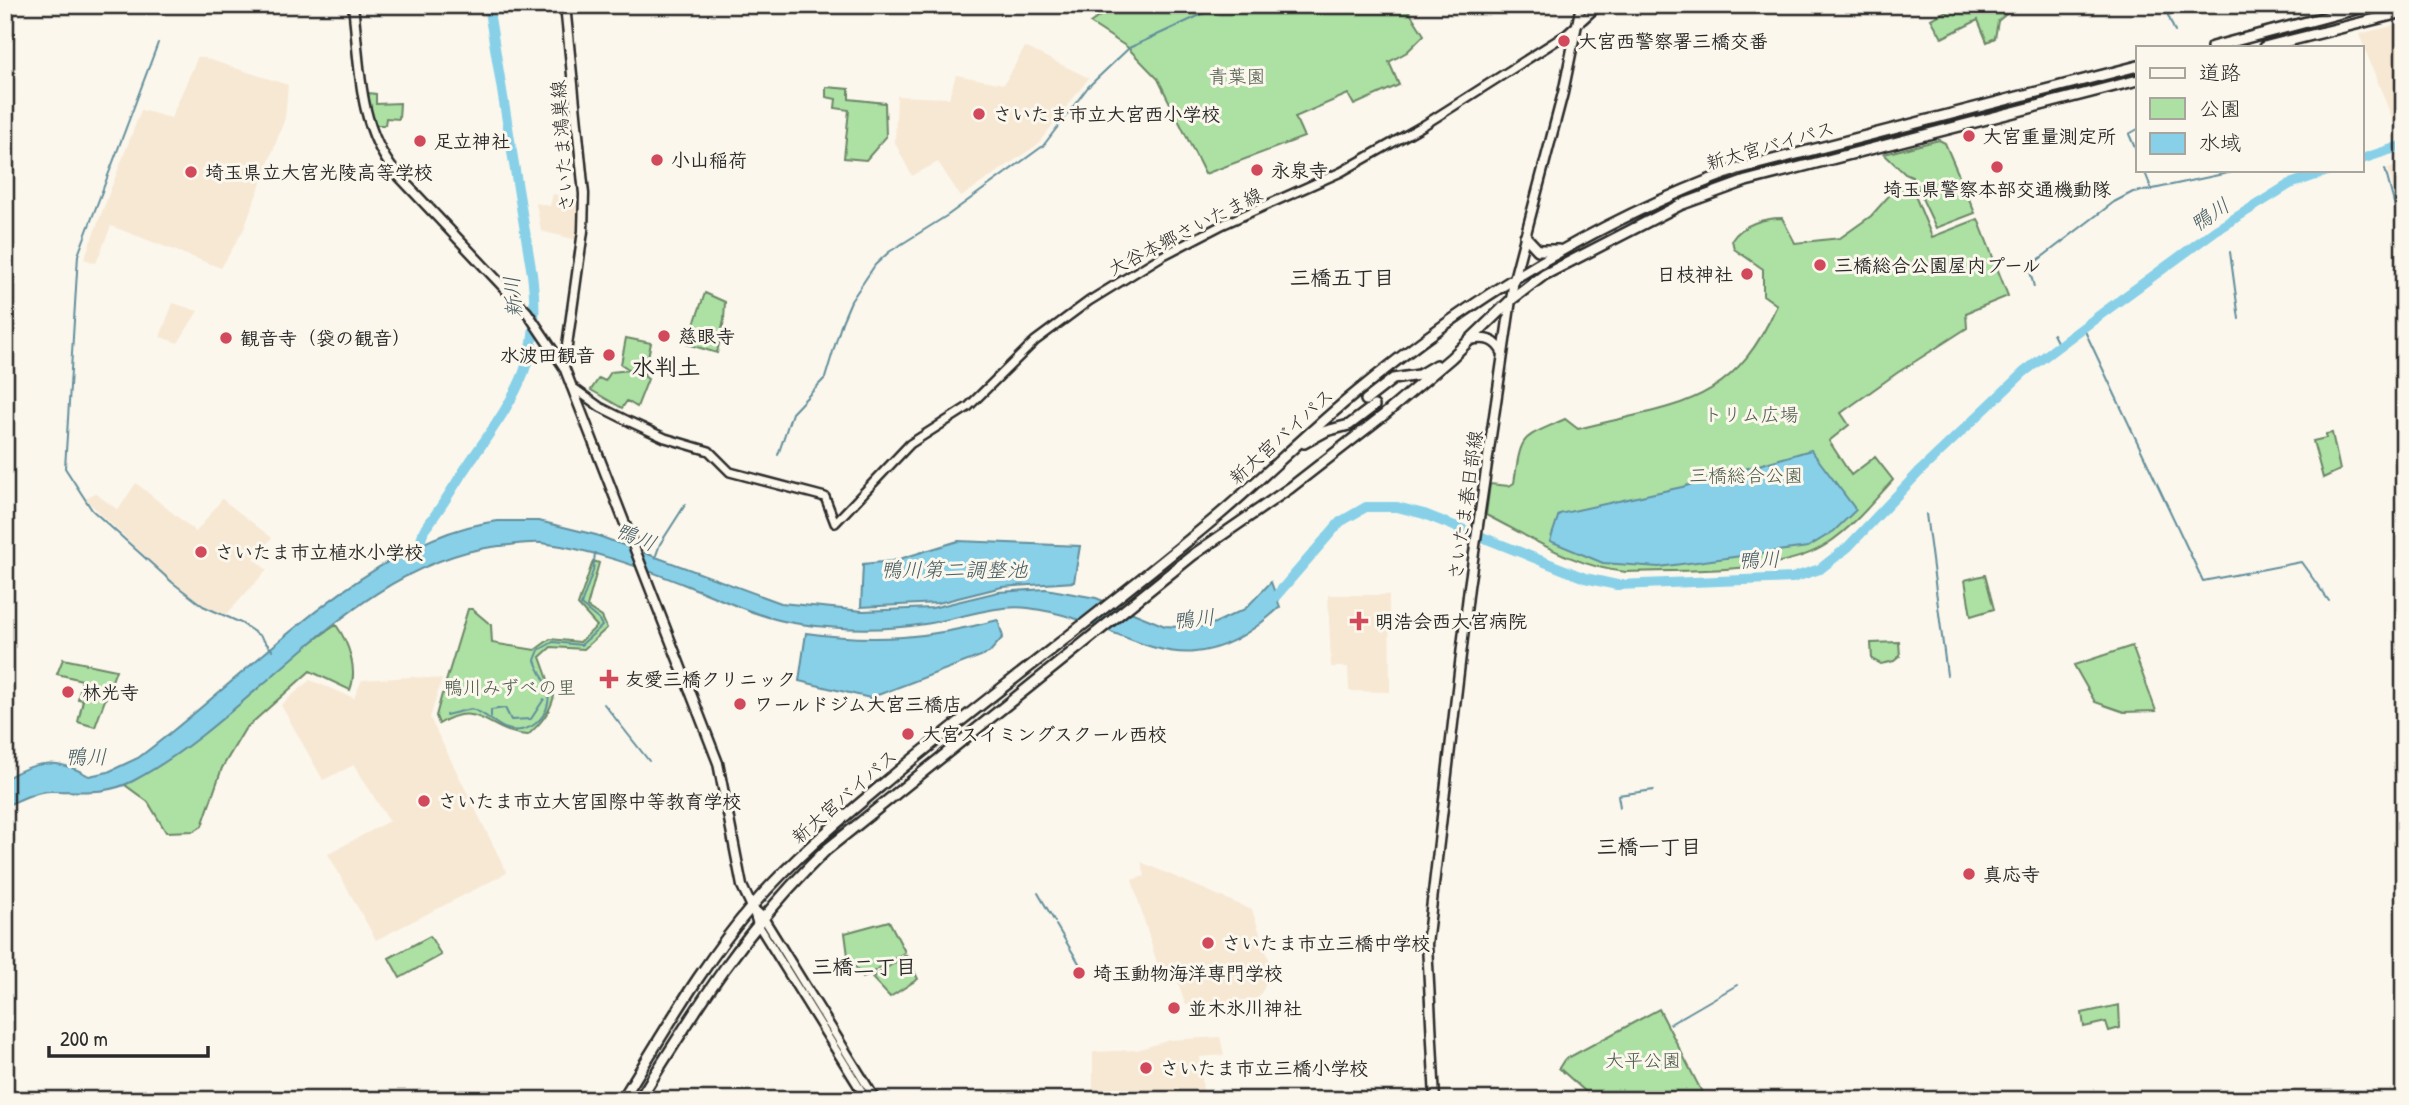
<svg xmlns="http://www.w3.org/2000/svg" width="2409" height="1105" viewBox="0 0 2409 1105" font-family="'Patrick Hand','Klee One',sans-serif">
<style>
.built{fill:#f7e8d4}
.green{fill:#ace1a3;stroke:#6c8667;stroke-width:2}
.water{fill:#87d0e8;stroke:#628e9c;stroke-width:2}
.lines{fill:none;stroke-linecap:round;stroke-linejoin:round}
.stream{stroke:#628e9c;stroke-width:2}
.river{stroke:#87d0e8;stroke-width:10}
.secondary-casing{stroke:#2b2b2b;stroke-width:12}
.primary-casing{stroke:#2b2b2b;stroke-width:13}
.trunk-casing{stroke:#2b2b2b;stroke-width:14}
.secondary{stroke:#fbf7ec;stroke-width:7}
.primary{stroke:#fbf7ec;stroke-width:8}
.trunk{stroke:#fbf7ec;stroke-width:9}
.poi-dot{fill:#d1495b;stroke:#fbf7ec;stroke-width:2.5}
.labels{text-anchor:middle;stroke-width:6;stroke-linejoin:round;paint-order:stroke}
.poi-label{font-size:19px;font-weight:bold;fill:#2b2b2b;stroke:#fbf7ec;text-anchor:start}
.park-label{font-size:19px;fill:#4b5849;stroke:#fbf7ec}
.street-label{font-size:19px;fill:#2b2b2b;stroke:#fbf7ec}
.water-label{font-size:21px;font-style:italic;fill:#475d64;stroke:#fbf7ec}
.neighbourhood-label{font-size:21px;font-weight:bold;fill:#2b2b2b;stroke:#fbf7ec}
.quarter-label{font-size:23px;font-weight:bold;fill:#2b2b2b;stroke:#fbf7ec}
</style>
<rect width="100%" height="100%" fill="#fbf7ec"/>
<filter id="ink" filterUnits="userSpaceOnUse"><feTurbulence type="fractalNoise" baseFrequency=".0143" numOctaves="2"/><feDisplacementMap in="SourceGraphic" scale="14" xChannelSelector="R" yChannelSelector="G"/><feConvolveMatrix kernelMatrix="1 2 1 2 8 2 1 2 1" color-interpolation-filters="sRGB"/></filter>
<g filter="url(#ink)">
<!-- built -->
<path class="built" d="M2404,23V121L2394,123L2359,34Z
M1025,47L1089,78L1037,145L961,197L938,162L912,176L895,143L897,96L949,98L956,75L1004,84Z
M198,56L288,85L285,118L244,229L221,268L111,226L96,263L84,259L141,110L171,118Z
M2404,164V230L2388,169Z
M553,194L579,201L577,240L541,231L536,203L550,206Z
M173,303L198,311L178,343L160,337Z
M136,483L196,532L222,499L272,538L254,559L267,570L226,615L203,605L173,583L85,499L95,493L118,510Z
M1328,595H1389L1390,692L1349,691L1348,667H1331Z
M412,677L442,679L430,718L507,873L376,940L328,854L389,821L354,765L323,780L281,705L310,680L354,698L362,680Z
M1141,862L1252,910L1273,971L1258,999L1185,1004L1177,979L1163,983L1132,880L1145,876Z
M1220,1037L1224,1055L1200,1057L1203,1091L1197,1092L1198,1100H1093V1052L1137,1050L1170,1040Z"/>
<!-- green -->
<path class="green" d="M1116,5H1405L1424,35L1407,52L1389,62L1399,85L1354,105L1348,94L1295,117L1304,137L1205,174L1158,79L1127,47L1090,23Z
M1958,5H2017L1998,21L1995,38L1987,42L1978,20L1942,38L1931,19Z
M826,87L849,89V99L885,103L886,137L866,160L844,158L849,110L835,108L836,99L826,97Z
M368,93L376,94V104L400,103L399,119L386,118L385,125H372Z
M1939,140L1945,143L1975,213L1936,228L1912,177L1905,174L1884,154Z
M1903,180L1909,181L1932,237L1978,219L2008,296L1966,313L1967,328L1897,373L1841,413L1849,425L1829,441L1851,475L1875,457L1893,480C1872,503 1853,527 1827,544C1781,575 1681,570 1626,572C1576,568 1530,537 1486,515L1490,484L1509,486L1514,483C1522,432 1520,440 1565,419L1578,429C1675,404 1732,408 1777,305L1763,295V269L1734,249L1732,240C1742,224 1765,218 1782,218L1795,243L1840,238L1871,216Z
M705,293L725,302L724,320L717,353L687,344Z
M626,338L651,343L644,376L648,379L637,407L627,401L622,408L591,390L599,378L605,381L611,372L630,370L621,364Z
M2332,433L2340,470L2323,478L2313,441L2326,438V434Z
M593,561L599,563L587,607L602,617L607,628L584,649L551,647L540,657L554,696C550,713 540,724 528,735C489,734 480,698 439,724L436,716L442,694L454,688L450,683L445,685L468,609H472L491,625L492,643L535,650L550,639L580,642L597,626L578,605Z
M1985,575L1994,609L1971,616L1965,580Z
M336,625C349,643 358,670 350,690L310,671L245,729L222,768L202,826L194,831L166,832L148,802L121,782C166,767 195,737 230,707C264,678 298,650 336,625Z
M1899,642L1900,656L1894,661L1881,664L1872,659L1871,643Z
M2132,646L2156,711L2124,712L2095,702L2074,665Z
M63,659L116,670L95,727L78,722L83,700L78,699L82,680L57,674Z
M889,921L905,952L863,978L848,956L845,933Z
M430,936L441,955L400,978L389,958Z
M906,955L918,979L890,997L872,978Z
M2119,1005L2120,1028L2109,1031L2106,1022L2084,1027L2082,1013Z
M1659,1009L1706,1100H1595L1559,1068L1564,1060Z"/>
<!-- water -->
<path class="water" d="M1811,450L1856,510L1834,531L1808,547L1659,567L1603,563L1550,541L1559,514L1682,487Z
M498,521H539L596,535L781,603L863,611L932,608L998,592L1046,589L1096,598L1165,626L1194,628L1215,623L1245,609L1271,582L1280,607C1178,702 1134,621 1028,608C995,604 958,619 925,624C883,631 842,630 800,624C761,619 724,600 688,586C640,567 591,549 541,543C527,542 512,545 499,546C353,563 258,715 133,781C106,795 81,791 51,791C35,791 20,800 5,806V779C37,760 57,758 89,776L108,772L138,758C242,683 369,536 498,521Z
M958,541L1080,546L1074,582L1002,587L938,603L861,607L863,564L893,561Z
M998,620L1003,637L989,653L870,698L799,681L806,633C876,643 930,638 998,620Z"/>
<g class="lines">
<!-- stream -->
<path class="stream" d="M2165,8L2175,32
M158,43L78,255L65,468L92,510L173,583L203,606L241,623L260,636L272,650
M2138,129L2129,134L2138,155
M2385,169L2404,241
M2153,189L2242,170
M2230,252L2239,319
M2034,287L2029,267L2114,202L2133,192L2152,190L2144,170
M2083,327L2203,581L2301,562L2329,601
M2053,334L2059,346
M778,455L792,413L825,378L842,322L851,301L875,265L889,252L948,215L1043,146L1088,87L1129,48L1222,5
M1926,514L1947,675
M655,558L660,544L685,505
M604,704L649,761
M446,715L471,709C484,712 492,722 504,728C529,738 553,715 548,690C546,679 538,671 535,660L539,650L553,642L581,645L602,626L599,620L581,605L593,571L595,553
M491,717V710L505,708L511,720L531,719L544,699
M1620,807L1618,795L1654,790
M1038,893L1055,922
M1056,925L1085,973
M1670,1024L1737,985"/>
<!-- river -->
<path class="river" d="M2362,159L2404,145
M416,556L424,530C441,509 454,485 469,463C517,394 543,361 532,274L488,5
M1269,604L1340,522L1366,507H1397L1424,514L1585,578L1617,585L1792,578L1820,569L1848,547L1921,470L2024,372L2104,312L2216,230L2290,184L2330,170"/>
<defs>
<path id="secondary" d="M571,386L600,407L630,422L665,438L709,451L730,472L825,497L835,523
M835,523L910,444L968,407L1035,341L1089,301L1162,256L1224,224L1341,172L1424,125L1567,34L1599,5
M752,907L763,917L876,1100
M752,907L757,923L867,1100"/>
<path id="primary" d="M353,5C360,64 357,124 395,172L527,312L564,367L718,763L742,886L752,907
M1470,340C1486,337 1496,339 1503,354
M564,367L583,231L584,194L565,5
M1435,1100L1427,944L1469,587L1514,279L1563,93L1581,5"/>
<path id="trunk" d="M2212,47L2371,5
M2264,47L2404,12
M1525,236L1538,250H1558
M1366,400L1393,379L1419,375L1436,365
M1304,443L1326,431L1349,425L1374,406
M622,1100C664,1033 702,964 754,904C798,853 850,812 901,769C1005,683 1115,603 1219,515C1266,475 1309,431 1357,392C1471,298 1598,220 1738,169L2138,66
M639,1100C698,1005 745,929 826,850L1193,555L1290,488L1385,414L1451,358L1511,300L1544,275L1680,205L1746,181L2138,80"/>
</defs>
<!-- secondary casing -->
<use href="#secondary" class="secondary-casing"/>
<!-- primary casing -->
<use href="#primary" class="primary-casing"/>
<!-- trunk casing -->
<use href="#trunk" class="trunk-casing"/>
<!-- secondary -->
<use href="#secondary" class="secondary"/>
<!-- primary -->
<use href="#primary" class="primary"/>
<!-- trunk -->
<use href="#trunk" class="trunk"/>
</g>
</g>
<!-- markers -->
<g class="poi-dot">
<circle cx="1564" cy="41" r="7"/>
<circle cx="979" cy="114" r="7"/>
<circle cx="1969" cy="136" r="7"/>
<circle cx="420" cy="141" r="7"/>
<circle cx="657" cy="160" r="7"/>
<circle cx="1997" cy="167" r="7"/>
<circle cx="1257" cy="170" r="7"/>
<circle cx="191" cy="172" r="7"/>
<circle cx="1820" cy="265" r="7"/>
<circle cx="1747" cy="274" r="7"/>
<circle cx="664" cy="336" r="7"/>
<circle cx="226" cy="338" r="7"/>
<circle cx="609" cy="355" r="7"/>
<circle cx="201" cy="552" r="7"/>
<path d="M1355.5 610.5h7v7h7v7h-7v7h-7v-7h-7v-7h7z"/>
<path d="M605.5 668.5h7v7h7v7h-7v7h-7v-7h-7v-7h7z"/>
<circle cx="68" cy="692" r="7"/>
<circle cx="740" cy="704" r="7"/>
<circle cx="908" cy="734" r="7"/>
<circle cx="424" cy="801" r="7"/>
<circle cx="1969" cy="874" r="7"/>
<circle cx="1208" cy="943" r="7"/>
<circle cx="1079" cy="973" r="7"/>
<circle cx="1174" cy="1008" r="7"/>
<circle cx="1146" cy="1068" r="7"/>
</g>
<g class="labels">
<!-- poi labels -->
<g class="poi-label">
<text x="1578" y="48">大宮西警察署三橋交番</text>
<text x="993" y="121">さいたま市立大宮西小学校</text>
<text x="1983" y="143">大宮重量測定所</text>
<text x="434" y="148">足立神社</text>
<text x="671" y="167">小山稲荷</text>
<text x="1271" y="177">永泉寺</text>
<text x="205" y="179">埼玉県立大宮光陵高等学校</text>
<text x="1997" y="196" text-anchor="middle">埼玉県警察本部交通機動隊</text>
<text x="1834" y="272">三橋総合公園屋内プール</text>
<text x="1733" y="281" text-anchor="end">日枝神社</text>
<text x="678" y="343">慈眼寺</text>
<text x="240" y="345">観音寺（袋の観音）</text>
<text x="595" y="362" text-anchor="end">水波田観音</text>
<text x="215" y="559">さいたま市立植水小学校</text>
<text x="1375" y="628">明浩会西大宮病院</text>
<text x="625" y="686">友愛三橋クリニック</text>
<text x="82" y="699">林光寺</text>
<text x="754" y="711">ワールドジム大宮三橋店</text>
<text x="922" y="741">大宮スイミングスクール西校</text>
<text x="438" y="808">さいたま市立大宮国際中等教育学校</text>
<text x="1983" y="881">真応寺</text>
<text x="1222" y="950">さいたま市立三橋中学校</text>
<text x="1093" y="980">埼玉動物海洋専門学校</text>
<text x="1188" y="1015">並木氷川神社</text>
<text x="1160" y="1075">さいたま市立三橋小学校</text>
</g>
<!-- park labels -->
<g class="park-label">
<text x="1237" y="83">青葉園</text>
<text x="1751" y="421">トリム広場</text>
<text x="1746" y="482">三橋総合公園</text>
<text x="510" y="694">鴨川みずべの里</text>
<text x="1643" y="1067">大平公園</text>
</g>
<!-- street labels -->
<g class="street-label">
<text transform="translate(1770 145) rotate(-16)" y="7">新大宮バイパス</text>
<text transform="translate(562 146) rotate(-94)" y="7">さいたま鴻巣線</text>
<text transform="translate(1185 231) rotate(-27)" y="7">大谷本郷さいたま線</text>
<text transform="translate(1281 436) rotate(-42)" y="7">新大宮バイパス</text>
<text transform="translate(1465 505) rotate(-82)" y="7">さいたま春日部線</text>
<text transform="translate(844 796) rotate(-41)" y="7">新大宮バイパス</text>
</g>
<!-- water labels -->
<g class="water-label">
<text transform="translate(2210 215) rotate(-34)" y="7">鴨川</text>
<text transform="translate(513 297) rotate(-94)" y="7">新川</text>
<text transform="translate(636 537) rotate(22)" y="7">鴨川</text>
<text transform="translate(1759 560) rotate(-2)" y="7">鴨川</text>
<text x="954" y="577">鴨川第二調整池</text>
<text transform="translate(1194 619) rotate(-6)" y="7">鴨川</text>
<text x="86" y="764">鴨川</text>
</g>
<!-- neighbourhood labels -->
<g class="neighbourhood-label">
<text x="1342" y="285">三橋五丁目</text>
<text x="1649" y="854">三橋一丁目</text>
<text x="864" y="974">三橋二丁目</text>
</g>
<!-- quarter labels -->
<g class="quarter-label">
<text x="666" y="375">水判土</text>
</g>
</g>
<!-- margin -->
<rect width="2409" height="1105" fill="none" stroke="#fbf7ec" stroke-width="28"/>
<rect x="14" y="14" width="2381" height="1077" fill="none" stroke="#2b2b2b" stroke-width="2.5" filter="url(#ink)"/>
<!-- legend -->
<rect x="2136" y="46" width="228" height="126" fill="#fbf7ec" stroke="#a8a59f" stroke-width="2"/>
<rect x="2150" y="68" width="35" height="10" fill="#fbf7ec" stroke="#a8a59f" stroke-width="2"/>
<text x="2199" y="80" font-size="21" fill="#2b2b2b">道路</text>
<rect x="2150" y="98" width="35" height="21" fill="#ace1a3" stroke="#a8a59f" stroke-width="2"/>
<text x="2199" y="116" font-size="21" fill="#2b2b2b">公園</text>
<rect x="2150" y="133" width="35" height="21" fill="#87d0e8" stroke="#a8a59f" stroke-width="2"/>
<text x="2199" y="150" font-size="21" fill="#2b2b2b">水域</text>
<!-- scale -->
<path d="M49 1046v10h159v-10" fill="none" stroke="#2b2b2b" stroke-width="3.5"/>
<text x="60" y="1046" font-size="21" fill="#2b2b2b" stroke="#fbf7ec" stroke-width="5" paint-order="stroke">200 m</text>
</svg>
